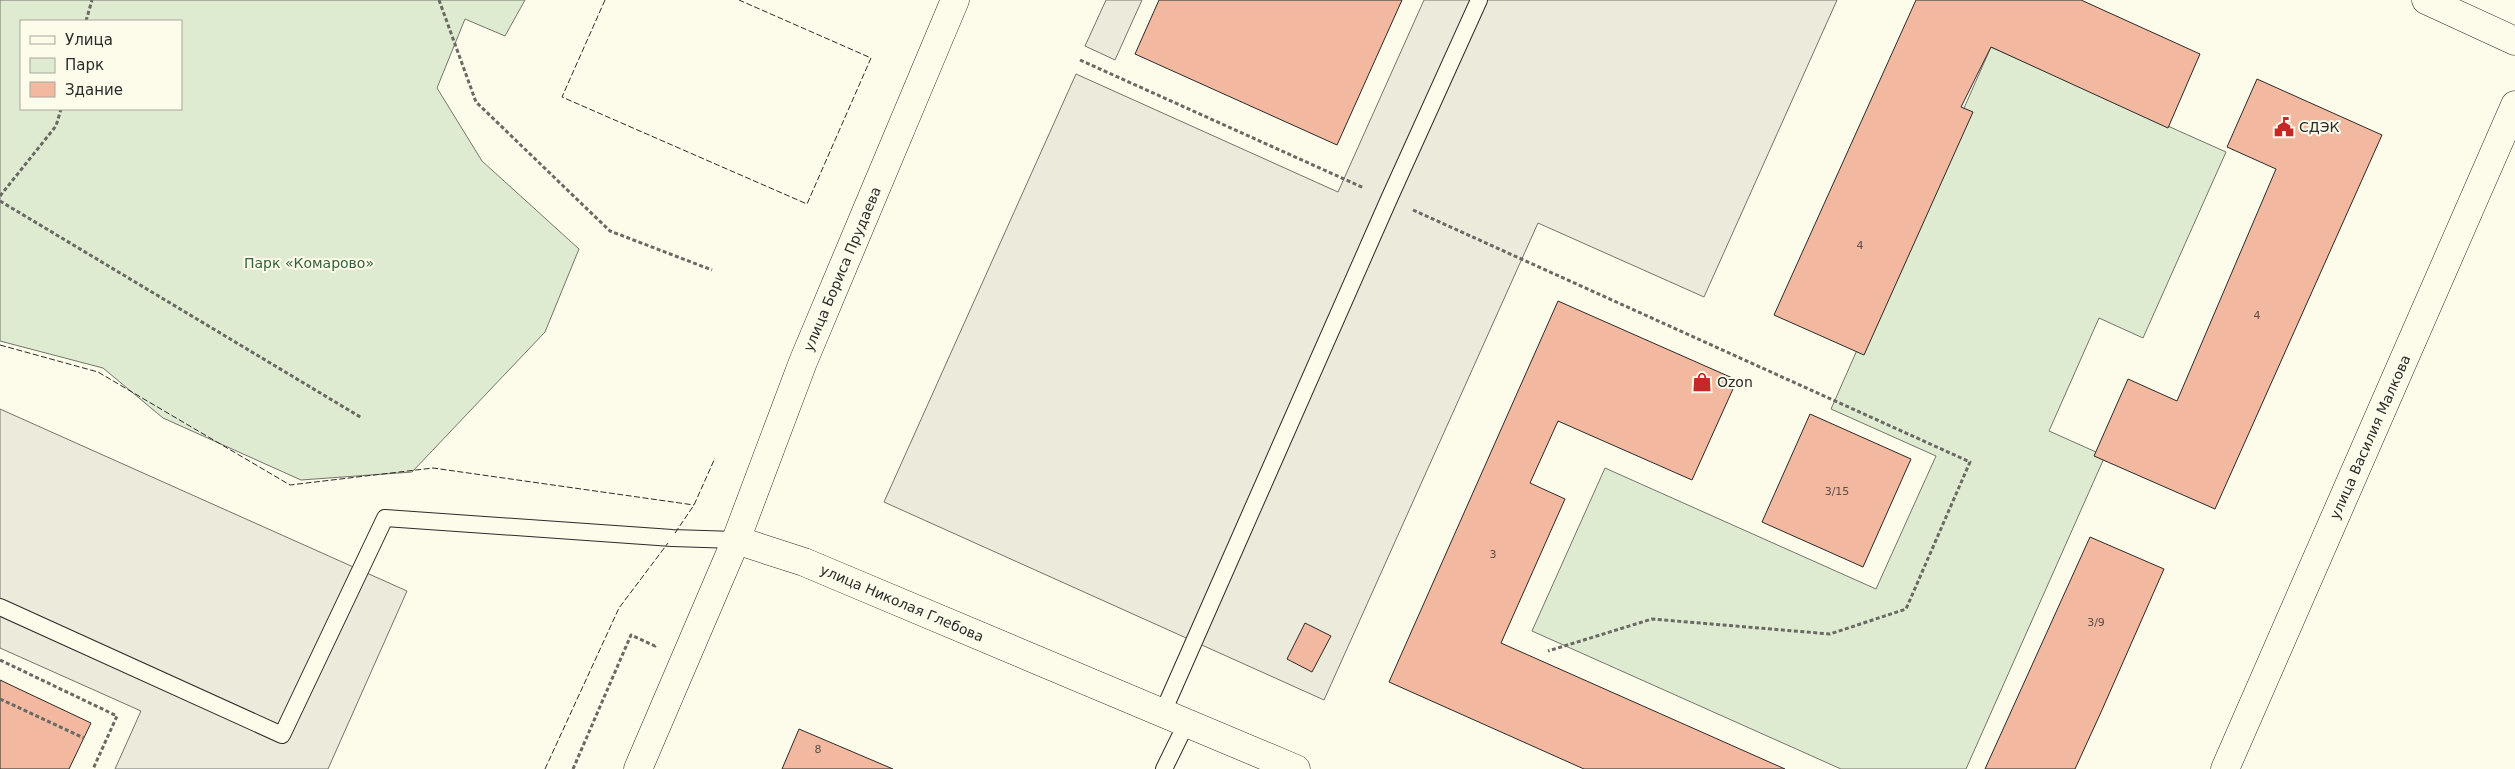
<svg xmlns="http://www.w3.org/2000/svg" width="2515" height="769" viewBox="0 0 2515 769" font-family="'DejaVu Sans',sans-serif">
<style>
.green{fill:#deebd1;stroke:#74746e;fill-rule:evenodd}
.parking{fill:#eceadb;stroke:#74746e}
.building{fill:#f2b8a0;stroke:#2b2b2b}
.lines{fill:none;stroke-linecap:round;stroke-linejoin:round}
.service-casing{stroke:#2b2b2b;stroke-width:18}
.minor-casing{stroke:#2b2b2b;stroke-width:29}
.path{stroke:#6a6964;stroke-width:3;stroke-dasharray:4 2.5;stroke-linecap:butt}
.service{stroke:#fdfbea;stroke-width:16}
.minor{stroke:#fdfbea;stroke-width:28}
.fence{stroke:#2b2b2b;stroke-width:1;stroke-dasharray:6 2.5;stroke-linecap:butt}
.labels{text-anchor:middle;stroke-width:4;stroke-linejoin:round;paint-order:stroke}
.number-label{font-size:11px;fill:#5d4e48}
.poi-label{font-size:14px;fill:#2b2b2b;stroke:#fdfbea;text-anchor:start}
.park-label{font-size:14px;fill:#34623c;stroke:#fdfbea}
.street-label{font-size:14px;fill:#2b2b2b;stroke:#fdfbea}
</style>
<rect width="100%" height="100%" fill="#fdfbea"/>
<!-- green -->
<path class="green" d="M0,0H525L505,36L465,19L437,88L482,161L579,249L545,332L412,472L301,480L163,418L103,368L0,341ZM181,21V109H21V21Z
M1991,47L2226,152L2143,338L2099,318L2049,431L2105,456L1966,769H1841L1532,631L1605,468L1876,589L1936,456L1831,409Z"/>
<!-- parking -->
<path class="parking" d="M1106,0H1142L1115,60L1085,46Z
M1424,0H1837L1704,297L1538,223L1324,700L884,502L1076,74L1338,192Z
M0,409L407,591L328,769H115L141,711L0,648Z"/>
<!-- building -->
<path class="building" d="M1159,0H1402L1337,145L1135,54Z
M1916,0H2081L2200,54L2168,128L1991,47L1961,107L1973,112L1864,355L1774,315Z
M2257,79L2382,135L2215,509L2094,456L2128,379L2177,401L2276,169L2227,147Z
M1558,301L1737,380L1692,480L1558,421L1530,483L1565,499L1501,643L1785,769H1584L1389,682Z
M1810,414L1911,459L1863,567L1762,522Z
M2090,537L2164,569L2102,710L2075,769H1985Z
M1305,623L1331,636L1312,672L1287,659Z
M0,680L91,723L69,769H0Z
M799,729L893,769H782Z"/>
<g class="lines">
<defs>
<path id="service" d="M0,607L282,735L385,518L672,538L736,540
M1163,712L1389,199L1479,0
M1164,769L1187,722"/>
<path id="minor" d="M2426,0L2515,41
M736,540L804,562L1296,769
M638,769L736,540L803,362L955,0
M2225,769L2515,105"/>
</defs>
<!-- service casing -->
<use href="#service" class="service-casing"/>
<!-- minor casing -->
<use href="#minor" class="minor-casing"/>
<!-- path -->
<path class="path" d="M439,0L476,102L610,231L712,270
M86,21L92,0
M1080,60L1364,188
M0,196L56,126L61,109
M0,201L362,418
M1413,210L1970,462L1906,609L1830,634L1652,619L1548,651
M0,660L117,716L93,769
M0,699L84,738
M573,769L631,635L655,646L656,644"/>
<!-- service -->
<use href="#service" class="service"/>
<!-- minor -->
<use href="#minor" class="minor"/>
<!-- fence -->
<path class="fence" d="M605,0L562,97L807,204L871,58L739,0
M0,345L98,372L290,485L433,468L694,505
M675,533L694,505L715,458
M545,769L619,608L668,543"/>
</g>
<!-- icons -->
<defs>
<symbol id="civic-bare" viewBox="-9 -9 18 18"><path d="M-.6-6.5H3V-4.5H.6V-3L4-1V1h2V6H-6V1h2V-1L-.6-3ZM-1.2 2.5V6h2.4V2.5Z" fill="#c62828" stroke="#fdfbea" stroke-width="2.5" paint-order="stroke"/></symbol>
<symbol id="shop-bare" viewBox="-9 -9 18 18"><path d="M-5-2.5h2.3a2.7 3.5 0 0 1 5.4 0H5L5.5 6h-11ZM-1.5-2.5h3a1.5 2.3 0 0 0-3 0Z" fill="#c62828" stroke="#fdfbea" stroke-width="2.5" paint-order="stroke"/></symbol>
</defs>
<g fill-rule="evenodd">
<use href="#civic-bare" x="2270" y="113" width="28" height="28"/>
<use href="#shop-bare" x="1688" y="368" width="28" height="28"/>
</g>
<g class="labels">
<!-- number labels -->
<g class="number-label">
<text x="1860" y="249">4</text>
<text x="2257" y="319">4</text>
<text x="1837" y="495">3/15</text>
<text x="1493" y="558">3</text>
<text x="2096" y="626">3/9</text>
<text x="818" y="753">8</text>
</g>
<!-- poi labels -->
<g class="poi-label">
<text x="2299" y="132">СДЭК</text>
<text x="1717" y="387">Ozon</text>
</g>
<!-- park labels -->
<g class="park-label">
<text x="309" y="268">Парк «Комарово»</text>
</g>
<!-- street labels -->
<g class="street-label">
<text transform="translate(842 269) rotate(-67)" y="5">улица Бориса Прудаева</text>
<text transform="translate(2370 437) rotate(-66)" y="5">улица Василия Малкова</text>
<text transform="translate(902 603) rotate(23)" y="5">улица Николая Глебова</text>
</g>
</g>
<!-- legend -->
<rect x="20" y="20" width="162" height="90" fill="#fdfbea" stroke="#a9a89e"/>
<rect x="30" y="36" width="25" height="8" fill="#fdfbea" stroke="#a9a89e"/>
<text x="65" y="45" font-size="15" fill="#2b2b2b">Улица</text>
<rect x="30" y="58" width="25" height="15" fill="#deebd1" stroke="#a9a89e"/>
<text x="65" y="70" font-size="15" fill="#2b2b2b">Парк</text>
<rect x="30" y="82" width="25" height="15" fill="#f2b8a0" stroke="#a9a89e"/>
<text x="65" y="95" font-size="15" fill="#2b2b2b">Здание</text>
</svg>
